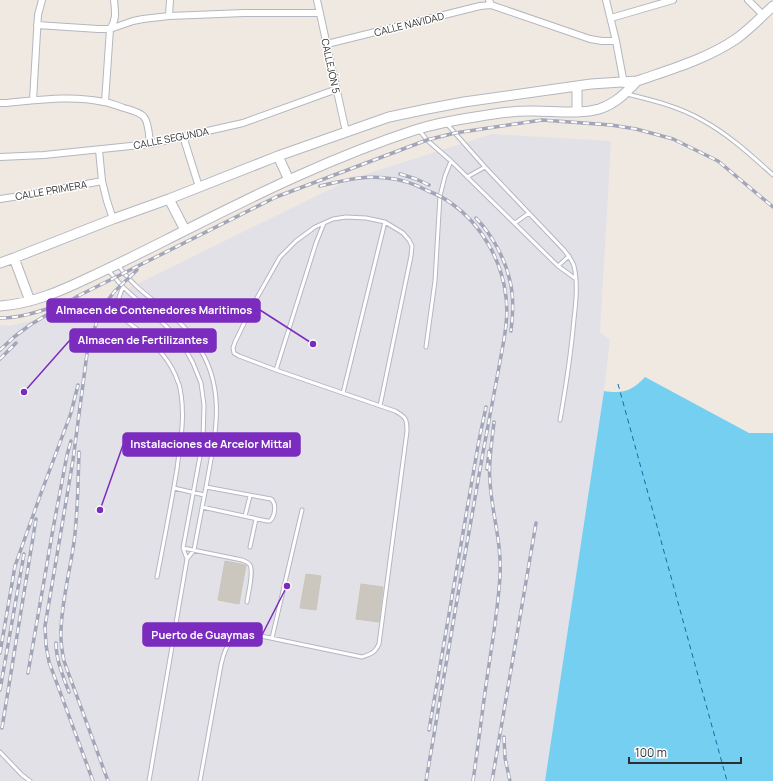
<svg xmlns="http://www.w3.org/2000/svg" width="773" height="781" viewBox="0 0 773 781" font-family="Manrope,sans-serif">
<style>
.industrial{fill:#e3e1e8}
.water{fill:#75cff0}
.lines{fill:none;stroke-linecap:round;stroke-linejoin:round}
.ferry{stroke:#0d6fa3;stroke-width:1;stroke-dasharray:5 4;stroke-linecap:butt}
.building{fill:#cbc7bf;stroke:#cbc5ba}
.lane-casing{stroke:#b4b7c1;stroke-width:5}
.street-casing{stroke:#b4b7c1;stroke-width:8}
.secondary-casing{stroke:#b4b7c1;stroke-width:11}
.lane{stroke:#fff;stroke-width:3}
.street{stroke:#fff;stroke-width:6}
.secondary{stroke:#fff;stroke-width:9}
.rail-casing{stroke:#a3a6b8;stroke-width:3.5}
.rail{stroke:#fff;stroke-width:2;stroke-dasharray:6;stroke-linecap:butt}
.labels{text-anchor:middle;stroke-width:3;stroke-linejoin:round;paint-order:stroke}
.street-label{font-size:10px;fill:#2e2e2e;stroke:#fff}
.leader{fill:none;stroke:#7b2cbf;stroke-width:1.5}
.callout-dot{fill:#7b2cbf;stroke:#fff;stroke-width:1.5}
.callout{fill:#7b2cbf;stroke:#7b2cbf;stroke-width:1.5}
.callout-label{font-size:11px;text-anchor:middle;font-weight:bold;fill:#fff}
</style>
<rect width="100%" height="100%" fill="#efe9e1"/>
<!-- industrial -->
<path class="industrial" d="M492,134L611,141L600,332L610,340L604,391L545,781H0V325L8,326L86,309L351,179Z"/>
<!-- water -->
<path class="water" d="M645,377L749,433H773V781H545L604,391C623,394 632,391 645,377Z"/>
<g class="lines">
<!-- ferry -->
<path class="ferry" d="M618,384L727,781"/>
</g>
<!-- building -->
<path class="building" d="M225,561L246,565L239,604L218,600Z
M306,574L321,576L316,610L300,608Z
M361,584L383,587L379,622L356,619Z"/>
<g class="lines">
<defs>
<path id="lane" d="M627,94C652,100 680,107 702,120C728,134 751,155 773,175
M447,124L485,167L564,250C568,255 572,260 574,266C578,283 576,302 574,319C571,353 566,386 560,420
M419,130L427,140L451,161L558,266L576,279
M467,177L485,167
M515,223L529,213
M119,266C137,293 164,305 185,328C189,332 192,338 196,343C228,388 215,436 206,487C202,508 198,529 194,550L187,559L149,781
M558,266L569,256
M108,270L123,287L166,326L183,345L193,363L201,383L204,405L203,440L183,548L187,559
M123,287C120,294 116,303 119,311C122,319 131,324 138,330C155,345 171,360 178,382C180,385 180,390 181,394C185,420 180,443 177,469C171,505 164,541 157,577
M426,347L435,281L440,196L445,176L451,161
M276,370L316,243L324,223
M343,393L385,222
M174,488L204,495
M202,507L267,521H270C275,516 277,504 271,499L206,487
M245,516L250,496
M250,547L256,519
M183,548L242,560C245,561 248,562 250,565C254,572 248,594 247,602
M272,638L302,510
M0,752L22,775L30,781
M200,781L221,665C226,642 231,635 256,635L362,657C371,654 375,653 379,644L407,431C407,419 406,417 395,411L276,370L239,356L234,353L233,348L235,342L254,303L280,257L296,241L315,227L333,219L346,217L366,218L385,222L403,233L409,240L412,246L411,256L380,406"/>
<path id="street" d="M317,0L346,132
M489,0L491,5L590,39L602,41H616
M606,0L616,41L624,84
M748,0L763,15
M169,16L170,0
M611,18L673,0
M37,25L98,29H110L133,21L143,19L169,16L244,13H320
M327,44L480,6L491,5
M33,100L38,15L42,0
M105,102L110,29C117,19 115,11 114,0
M0,103H6C39,100 71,95 104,102C111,103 118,106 124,108C130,110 140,112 144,117C149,123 149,136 150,144
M183,136L199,187
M99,150L102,181L107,201L113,219
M0,157L44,155L150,144L243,123L337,89
M0,199L33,194L102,181"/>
<path id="secondary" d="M577,112V86
M278,156L289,180
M169,199L185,230
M14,258L30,301
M0,263L14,258L113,219L169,199L278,156L389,117L427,109L464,102L591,84L637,81L643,79C675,68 708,58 736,39C750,29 761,17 773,6
M0,306C31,304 61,291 88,278C121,263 152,247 184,231C259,193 335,156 415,130C434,124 455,120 475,117C492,114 509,111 527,111C549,110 578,115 599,109C615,104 626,93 637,81"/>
</defs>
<!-- lane casing -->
<use href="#lane" class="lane-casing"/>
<!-- street casing -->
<use href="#street" class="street-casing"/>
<!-- secondary casing -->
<use href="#secondary" class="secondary-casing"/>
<!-- lane -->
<use href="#lane" class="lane"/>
<!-- street -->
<use href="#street" class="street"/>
<!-- secondary -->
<use href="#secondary" class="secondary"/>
<defs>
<path id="rail" d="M400,174L416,179L429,185
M320,186C342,181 363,175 386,178C401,179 415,184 428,191C436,194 444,198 451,203C481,224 502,260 506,297C509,320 503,344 499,367C494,394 489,421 484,447C464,558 445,670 426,781
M476,218C492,235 505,258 510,281C514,297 513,315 511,331
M0,318C18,318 34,313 50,308
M0,350L14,337L30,325L78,296L276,197L427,140L455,133L542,120L611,125L636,129L673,139L718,161L773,207
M0,359L16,343
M79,452C78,482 78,512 74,542C70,571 62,600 61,630C60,640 62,650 64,661L108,781
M487,469L489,451
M56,643C56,660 63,676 69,692
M0,653L15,566L40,496L71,413L78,385
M28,673L53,529L67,455L71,441
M0,690L24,554
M2,728L36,519
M429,730L479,440L486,407
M504,737L505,758L510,781
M93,781L49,662L46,645L45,626L73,460L88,346L102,308L114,292L137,270
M473,781C478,747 482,713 487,678C492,644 498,610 500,576C502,544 492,514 490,482C488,462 492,442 494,422
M492,781L536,523"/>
</defs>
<!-- rail casing -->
<use href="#rail" class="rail-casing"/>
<!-- rail -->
<use href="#rail" class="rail"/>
</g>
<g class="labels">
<!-- street labels -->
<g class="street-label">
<text transform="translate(409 24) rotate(-14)" y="4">CALLE NAVIDAD</text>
<text transform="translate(331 66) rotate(78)" y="4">CALLEJÓN 5</text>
<text transform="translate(171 138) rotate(-11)" y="4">CALLE SEGUNDA</text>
<text transform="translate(51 190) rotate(-10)" y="4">CALLE PRIMERA</text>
</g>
</g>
<!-- callouts -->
<path class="leader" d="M313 344L260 310M24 392L70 340M100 510L123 445M287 586L262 635"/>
<g class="callout-dot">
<circle cx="313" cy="344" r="4"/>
<circle cx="24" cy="392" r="4"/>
<circle cx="100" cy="510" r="4"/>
<circle cx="287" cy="586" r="4"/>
</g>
<g class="callout">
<rect x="47" y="299" width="213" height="23" rx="4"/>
<rect x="70" y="329" width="146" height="23" rx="4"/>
<rect x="123" y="433" width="177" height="23" rx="4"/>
<rect x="143" y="623" width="119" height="23" rx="4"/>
</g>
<g class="callout-label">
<text x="154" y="314">Almacen de Contenedores Maritimos</text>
<text x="143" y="344">Almacen de Fertilizantes</text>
<text x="211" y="448">Instalaciones de Arcelor Mittal</text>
<text x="203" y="639">Puerto de Guaymas</text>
</g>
<!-- scale -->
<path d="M629 757v6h112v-6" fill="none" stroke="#2e2e2e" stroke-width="2"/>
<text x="635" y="757" font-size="12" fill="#2e2e2e" stroke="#ffffff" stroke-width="3" paint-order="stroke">100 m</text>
</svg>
